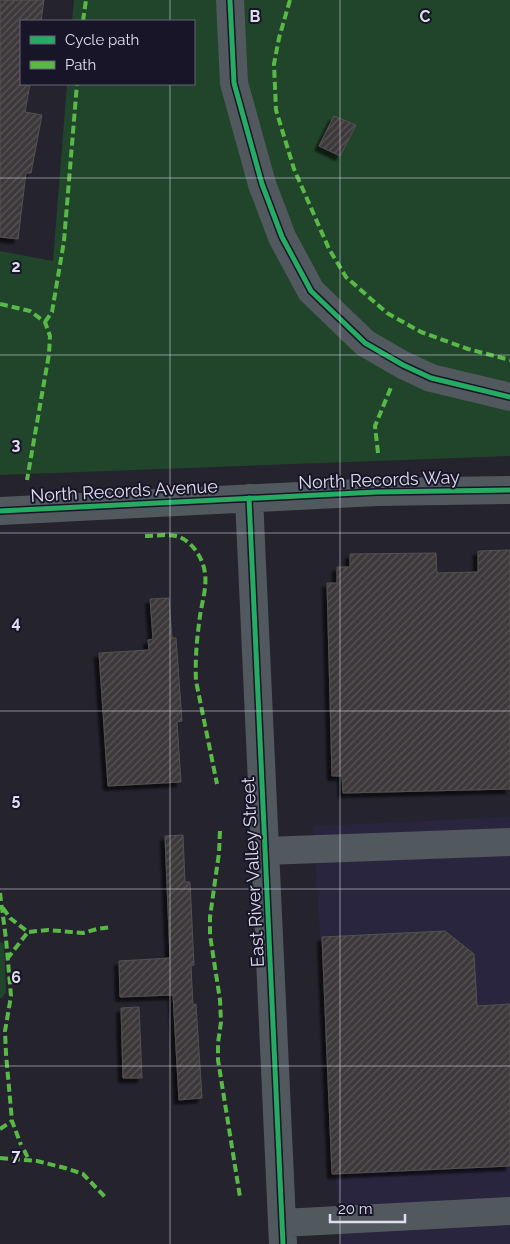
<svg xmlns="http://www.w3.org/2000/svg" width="510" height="1244" viewBox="0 0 510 1244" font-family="Raleway,sans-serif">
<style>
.built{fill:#29253e}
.park{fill:#21452b}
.building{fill:url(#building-hatch);stroke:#555051;filter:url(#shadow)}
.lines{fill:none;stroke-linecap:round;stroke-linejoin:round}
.minor{stroke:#51595f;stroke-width:28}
.quiet{stroke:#58b947;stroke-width:4;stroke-dasharray:8 4;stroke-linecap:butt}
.cycleway-casing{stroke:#181529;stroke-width:8}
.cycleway{stroke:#26ab63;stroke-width:5}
.grid{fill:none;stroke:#e0deed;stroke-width:1;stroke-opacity:0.55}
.labels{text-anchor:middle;stroke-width:4;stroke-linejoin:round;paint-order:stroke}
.street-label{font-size:18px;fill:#e0deed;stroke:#181529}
.grid-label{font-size:16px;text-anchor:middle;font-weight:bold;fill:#e0deed;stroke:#181529;stroke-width:4;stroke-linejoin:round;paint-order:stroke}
</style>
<defs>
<pattern id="building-hatch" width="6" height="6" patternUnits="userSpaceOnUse" patternTransform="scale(1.25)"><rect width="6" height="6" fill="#3d393a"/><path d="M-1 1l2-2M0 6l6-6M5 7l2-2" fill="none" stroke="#595557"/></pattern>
<filter id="shadow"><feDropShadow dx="-4.5" dy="4.5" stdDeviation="1" flood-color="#0009"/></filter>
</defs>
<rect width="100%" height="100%" fill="#25232e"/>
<!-- built -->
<path class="built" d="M510,817V1244H340L313,826Z"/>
<!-- park -->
<path class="park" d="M74,0H510V456L0,475V251L53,261L67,84H194V21H72Z
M0,942L4,944L6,992L2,998H0Z"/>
<!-- building -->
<path class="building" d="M0,0H44L41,21H21V84H30L25,112L42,115L31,173H26L18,239L0,237Z
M334,116L356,125L340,156L319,146Z
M510,550V789L343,793L342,776H332L327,583H337V567H350V554L436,553L437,573L478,572V551Z
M169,598L172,638H176L182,721L177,722L181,782L108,786L99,653L149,650L148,640L153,639L150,599Z
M183,835L185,882H190L194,965L191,966L193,1005L196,1004L202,1098L179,1100L173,995L120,997L119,961L170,958L165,836Z
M445,931L474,954L477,1006L510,1004V1166L332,1174L322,937Z
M139,1007L142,1078H123L121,1008Z"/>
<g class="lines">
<!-- minor -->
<path class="minor" d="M230,0L234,83L262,184L282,237L311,291L365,343L403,365L431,378L510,397
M249,498L283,1244
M0,511L377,492L510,490
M265,851L510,842
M282,1223L510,1211"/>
<!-- quiet -->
<path class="quiet" d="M290,0L279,38L274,64L276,110L294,169L329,249L346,277L387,313L421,332L468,349L510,360
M83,21L86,0
M0,304L30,311L45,322L50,336L49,354L27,480
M45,322L52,312L64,241L77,84
M378,453L375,426L392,385
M145,536C154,536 168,534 176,536C191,539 204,559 205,574C207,587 202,602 200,616C197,637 195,659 196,681L217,784
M220,831L219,853L210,917V935L220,1000L221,1022L218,1043V1060L240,1197
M0,893L6,939L11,996L5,1031L6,1054L12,1121L21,1145
M3,908L10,918L28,932L48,930L83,933L97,929L111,927
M7,959L28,932
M0,1129L12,1121
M24,1150L29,1160
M0,1158L37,1161L65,1168L83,1174L106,1198"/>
<defs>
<path id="cycleway" d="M230,0L234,83L262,184L282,237L311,291L365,343L403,365L431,378L510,397
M249,498L283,1244
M0,511L377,492L510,490"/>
</defs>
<!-- cycleway casing -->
<use href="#cycleway" class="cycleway-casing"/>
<!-- cycleway -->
<use href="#cycleway" class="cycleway"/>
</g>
<!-- grid -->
<path class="grid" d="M170,0V21M340,0V1244M170,84V1244M0,178H510M0,355H510M0,533H510M0,711H510M0,889H510M0,1066H510"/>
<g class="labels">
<!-- street labels -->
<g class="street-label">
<text transform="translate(379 480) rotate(-2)" y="6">North Records Way</text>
<text transform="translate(124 491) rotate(-3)" y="6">North Records Avenue</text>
<text transform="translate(253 872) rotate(-93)" y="6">East River Valley Street</text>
</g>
</g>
<g class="grid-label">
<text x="255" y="22">B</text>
<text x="425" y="22">C</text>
<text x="16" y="272">2</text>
<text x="16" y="450">3</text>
<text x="16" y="628">4</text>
<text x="16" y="805">5</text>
<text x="16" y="983">6</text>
<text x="16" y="1161">7</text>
</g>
<!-- legend -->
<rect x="20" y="20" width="175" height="65" fill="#181529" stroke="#686577"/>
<rect x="30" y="36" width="25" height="8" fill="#26ab63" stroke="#686577"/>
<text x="65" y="45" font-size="15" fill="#e0deed">Cycle path</text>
<rect x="30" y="61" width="25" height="8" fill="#58b947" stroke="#686577"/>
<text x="65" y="70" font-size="15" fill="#e0deed">Path</text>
<!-- scale -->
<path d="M330 1214v8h75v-8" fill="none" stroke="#e0deed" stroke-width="2.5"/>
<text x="338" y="1214" font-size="15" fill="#e0deed" stroke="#181529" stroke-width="4" paint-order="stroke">20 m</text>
</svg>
